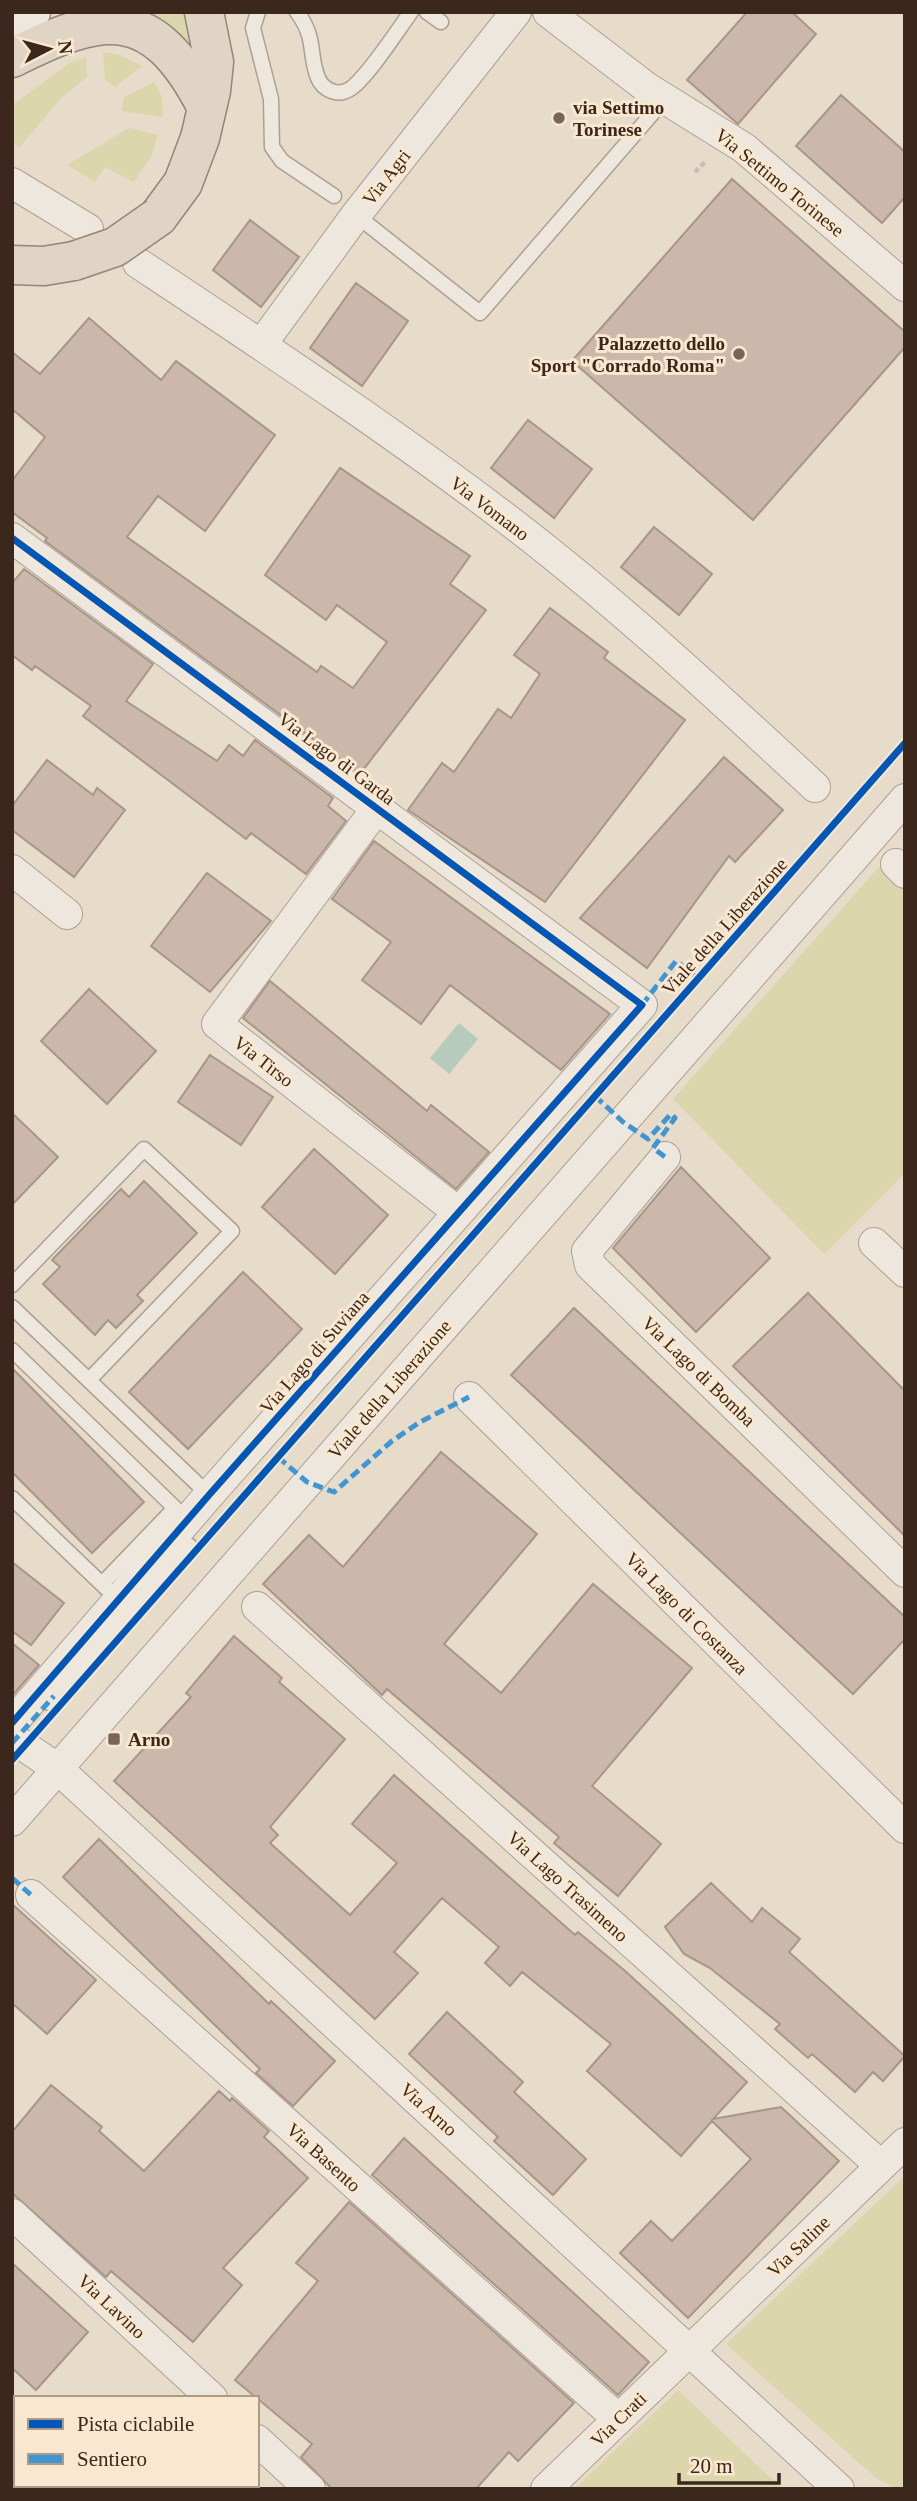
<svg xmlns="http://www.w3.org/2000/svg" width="917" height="2501" viewBox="0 0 917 2501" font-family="'Times New Roman',serif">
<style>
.green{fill:#dbd6ab}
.water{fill:#b7cbbc}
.building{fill:#cbb8aa;stroke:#a79689;stroke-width:2}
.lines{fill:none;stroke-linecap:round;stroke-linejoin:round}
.service-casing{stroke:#aca094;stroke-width:17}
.pedestrian-casing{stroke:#aca094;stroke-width:24}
.minor-casing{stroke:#aca094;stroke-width:32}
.secondary-casing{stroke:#9b9084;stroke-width:41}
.trunk-casing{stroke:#91867b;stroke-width:41}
.path{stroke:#c6bdb4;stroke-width:4.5;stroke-dasharray:5 3.5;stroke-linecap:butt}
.service{stroke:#eee7dd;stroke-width:14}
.pedestrian{stroke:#eee7dd;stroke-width:21}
.minor{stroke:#eee7dd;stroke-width:30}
.secondary{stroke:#eee7dd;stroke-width:38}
.trunk{stroke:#e0d4c4;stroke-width:38}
.trunk-bridge-casing{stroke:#91867b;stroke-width:41;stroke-linecap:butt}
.trunk-bridge{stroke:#e0d4c4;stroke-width:38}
.quiet{stroke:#3e96d4;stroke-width:5;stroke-dasharray:10 5;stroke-linecap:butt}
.cycleway-casing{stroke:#f9e8cf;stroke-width:11}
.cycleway{stroke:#0057b8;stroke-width:7}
.poi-dot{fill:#776658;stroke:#f9e8cf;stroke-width:2.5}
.labels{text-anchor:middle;stroke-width:6;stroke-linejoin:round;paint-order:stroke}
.poi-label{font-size:19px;font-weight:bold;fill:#3b271b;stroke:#f9e8cf;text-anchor:start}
.street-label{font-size:19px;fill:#3b271b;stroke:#f9e8cf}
</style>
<rect width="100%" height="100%" fill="#e7dbca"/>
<!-- green -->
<path class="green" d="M147,12H186L197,63C184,40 172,23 147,12Z
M103,52L120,55L142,66L115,87L105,80Z
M86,58L87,77L60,99L20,147L12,143V105L71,62Z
M154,82L162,97L163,117L122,111L124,97Z
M129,128L158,135L151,157L134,182L105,167L95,182L67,165Z
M879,867L905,892V1173L824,1254L673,1099Z
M905,2176V2489H896L876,2478L726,2344Z
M678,2390L782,2489H574Z"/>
<!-- water -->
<path class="water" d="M459,1023L478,1039L449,1074L430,1058Z"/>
<!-- building -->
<path class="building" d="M747,12H792L816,34L738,124L687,80Z
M841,95L905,152V197L882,223L796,146Z
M732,179L905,332V347L753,520L572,361Z
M250,220L299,257L261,307L213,270Z
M356,283L408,321L362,386L310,348Z
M89,318L161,380L176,361L275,435L205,531L158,496L127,537L317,672L321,666L353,688L387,642L337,605L326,620L265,575L340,468L470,556L450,584L486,610L360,774L45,541L47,538L12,512V481L45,437L12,409V352L40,374Z
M528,420L592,469L554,518L491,468Z
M654,527L712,574L679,615L621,567Z
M24,569L153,664L126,701L217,761L229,745L243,756L255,740L333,798L328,806L346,821L306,874L251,833L246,839L83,716L91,706L35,666L32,670L12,655V583Z
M550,608L608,652L604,658L685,720L545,902L408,810L442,763L454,772L498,709L511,718L540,674L514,655Z
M724,757L783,810L735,862L729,856L647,968L580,918Z
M47,760L93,795L97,788L125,810L74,877L12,830V806Z
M374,841L610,1014L561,1070L450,985L421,1024L362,980L391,942L332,899Z
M207,873L271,921L210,992L151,946Z
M270,981L427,1111L431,1105L489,1152L456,1189L243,1018Z
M89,989L156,1051L107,1104L41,1041Z
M210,1055L273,1097L241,1145L178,1102Z
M12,1113L58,1157L12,1205Z
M314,1149L388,1215L335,1274L262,1207Z
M681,1167L770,1258L696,1332L613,1248Z
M144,1181L197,1233L137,1295L143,1301L116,1328L108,1320L95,1335L43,1284L60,1267L52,1260L121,1189L129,1197Z
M243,1272L302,1329L188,1449L129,1392Z
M808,1293L905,1391V1536L733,1366Z
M574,1308L905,1617V1639L853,1694L511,1375Z
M12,1368L144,1502L92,1553L12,1472Z
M441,1452L537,1534L444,1644L501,1693L593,1584L692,1668L592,1786L661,1844L618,1896L554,1843L559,1837L387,1689L382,1695L263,1584L309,1535L343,1567Z
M12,1562L64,1603L31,1645L12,1631Z
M234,1636L282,1678L279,1682L345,1739L270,1827L278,1835L270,1843L350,1915L397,1863L352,1824L394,1775L575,1935L578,1932L624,1970L747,2082L713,2119L781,2107L839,2161L688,2318L620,2253L651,2221L672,2241L751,2159L712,2121L681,2156L587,2071L611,2044L522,1972L510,1986L485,1963L499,1947L442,1898L394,1952L418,1973L375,2019L114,1781L191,1697L186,1693Z
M12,1643L39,1665L12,1696Z
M99,1839L269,2004L271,2001L335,2061L293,2106L256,2073L260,2069L63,1877Z
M711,1883L752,1922L762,1908L800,1939L789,1952L905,2056L883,2081L873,2072L855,2092L812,2054L808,2058L775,2029L780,2024L710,1968L684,1954L665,1927Z
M12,1904L96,1980L47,2034L12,2003Z
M447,2012L523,2082L514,2092L586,2159L553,2195L494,2141L498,2137L409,2054Z
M51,2085L102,2127L99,2131L144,2171L219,2091L230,2101L232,2098L269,2131L264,2137L308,2178L223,2268L242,2285L193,2342L111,2271L106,2277L12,2193V2132Z
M404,2138L649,2362L618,2395L372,2175Z
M349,2202L574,2403L518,2461L509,2452L476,2489H332L301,2457L312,2444L235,2380L318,2281L296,2263Z
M12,2263L88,2332L36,2390L12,2368Z"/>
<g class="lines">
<defs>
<path id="service" d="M258,12L253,28L271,99L272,147L282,161L334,196
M297,12C317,39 308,53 318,78C323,90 338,97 350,89C367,78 397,31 411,12
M427,12L441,22
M356,215L480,313L664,100
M12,1285L144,1149L232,1231L89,1380
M12,1307L209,1495
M12,1350L175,1508L102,1584
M12,1498L107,1589"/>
<path id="pedestrian" d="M51,1700L187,1548"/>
<path id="minor" d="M548,12L646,87L744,148L905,286
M12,183L88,229
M138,263C266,348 395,433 516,526C621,607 718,697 815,787
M261,345L356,215L516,12
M12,538L642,1005L209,1495L12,1723
M377,808L217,1024L458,1212
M896,864L905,873
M12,870L67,914
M665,1157L587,1251L590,1265L905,1572
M874,1243L905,1272
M469,1397L905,1828
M257,1607L880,2165
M12,1738L57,1768L839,2489
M12,1821L905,799
M31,1895L617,2418
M12,2214L212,2398
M257,2440L310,2489
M546,2489L905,2143"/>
<path id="secondary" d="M12,33L31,12"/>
<path id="trunk" d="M12,58C103,12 152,3 205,104
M158,217L183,183L200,138L211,91L214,62L204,12
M12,265L44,266L74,261"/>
</defs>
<!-- service casing -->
<use href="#service" class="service-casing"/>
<!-- pedestrian casing -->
<use href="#pedestrian" class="pedestrian-casing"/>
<!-- minor casing -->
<use href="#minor" class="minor-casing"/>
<!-- secondary casing -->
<use href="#secondary" class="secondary-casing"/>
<!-- trunk casing -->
<use href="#trunk" class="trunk-casing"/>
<!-- path -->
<path class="path" d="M695,172L706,161"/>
<!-- service -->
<use href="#service" class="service"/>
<!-- pedestrian -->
<use href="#pedestrian" class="pedestrian"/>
<!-- minor -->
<use href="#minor" class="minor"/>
<!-- secondary -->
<use href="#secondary" class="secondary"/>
<!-- trunk -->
<use href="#trunk" class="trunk"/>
<defs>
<path id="trunk-bridge" d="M74,261L115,247L158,217"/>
</defs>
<!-- trunk-bridge casing -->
<use href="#trunk-bridge" class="trunk-bridge-casing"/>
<!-- trunk-bridge -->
<use href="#trunk-bridge" class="trunk-bridge"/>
<!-- quiet -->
<path class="quiet" d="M642,1005L676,961L698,978
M595,1096L623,1122L648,1139L671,1114L675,1118L653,1148L665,1157
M278,1457L307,1482L334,1492L392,1441L420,1422L469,1397
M12,1743L54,1696
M12,1878L31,1895"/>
<defs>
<path id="cycleway" d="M12,538L642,1005L209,1495L12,1723
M12,1760L905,743"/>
</defs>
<!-- cycleway casing -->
<use href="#cycleway" class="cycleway-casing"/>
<!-- cycleway -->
<use href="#cycleway" class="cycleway"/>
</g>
<!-- markers -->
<g class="poi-dot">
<circle cx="559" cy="118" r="7"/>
<circle cx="739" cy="354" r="7"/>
<rect x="107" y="1732" width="14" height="14" rx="3.5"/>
</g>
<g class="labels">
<!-- poi labels -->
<g class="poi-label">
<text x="573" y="114">via Settimo<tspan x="573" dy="22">Torinese</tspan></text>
<text x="725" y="350" text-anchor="end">Palazzetto dello<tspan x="725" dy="22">Sport "Corrado Roma"</tspan></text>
<text x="128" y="1746">Arno</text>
</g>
<!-- street labels -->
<g class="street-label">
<text transform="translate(386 177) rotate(-52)" y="7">Via Agri</text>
<text transform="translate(780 182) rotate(39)" y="7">Via Settimo Torinese</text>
<text transform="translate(490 508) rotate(37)" y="7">Via Vomano</text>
<text transform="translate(337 758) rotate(37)" y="7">Via Lago di Garda</text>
<text transform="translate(724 926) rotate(-48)" y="7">Viale della Liberazione</text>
<text transform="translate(264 1061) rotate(38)" y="7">Via Tirso</text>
<text transform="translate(314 1352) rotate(-49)" y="7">Via Lago di Suviana</text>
<text transform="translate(699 1371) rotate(44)" y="7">Via Lago di Bomba</text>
<text transform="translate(389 1389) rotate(-49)" y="7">Viale della Liberazione</text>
<text transform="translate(687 1613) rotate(45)" y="7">Via Lago di Costanza</text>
<text transform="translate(568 1886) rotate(42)" y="7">Via Lago Trasimeno</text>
<text transform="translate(429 2109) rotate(42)" y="7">Via Arno</text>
<text transform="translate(324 2157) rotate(42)" y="7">Via Basento</text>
<text transform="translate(798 2246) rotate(-44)" y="7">Via Saline</text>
<text transform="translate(112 2306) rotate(43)" y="7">Via Lavino</text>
<text transform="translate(618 2419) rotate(-44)" y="7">Via Crati</text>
</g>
</g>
<!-- border -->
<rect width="917" height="2501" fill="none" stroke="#3b271b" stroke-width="28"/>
<!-- legend -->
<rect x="14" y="2396" width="245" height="91" fill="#f9e8cf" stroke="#ad9b87" stroke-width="2"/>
<rect x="28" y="2419" width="35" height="10" fill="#0057b8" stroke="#ad9b87" stroke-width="2"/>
<text x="77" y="2431" font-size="21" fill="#3b271b">Pista ciclabile</text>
<rect x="28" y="2454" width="35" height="10" fill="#3e96d4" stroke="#ad9b87" stroke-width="2"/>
<text x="77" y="2466" font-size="21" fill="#3b271b">Sentiero</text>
<!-- north arrow -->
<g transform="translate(49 49) rotate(84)" stroke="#f9e8cf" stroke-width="5" paint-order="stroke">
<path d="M0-5L12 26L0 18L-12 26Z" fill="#3b271b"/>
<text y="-10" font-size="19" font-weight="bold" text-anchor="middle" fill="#3b271b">N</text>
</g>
<!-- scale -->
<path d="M679 2473v10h100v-10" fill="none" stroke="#3b271b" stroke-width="3.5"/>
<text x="690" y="2473" font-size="21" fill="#3b271b" stroke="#f9e8cf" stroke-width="5" paint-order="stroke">20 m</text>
</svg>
